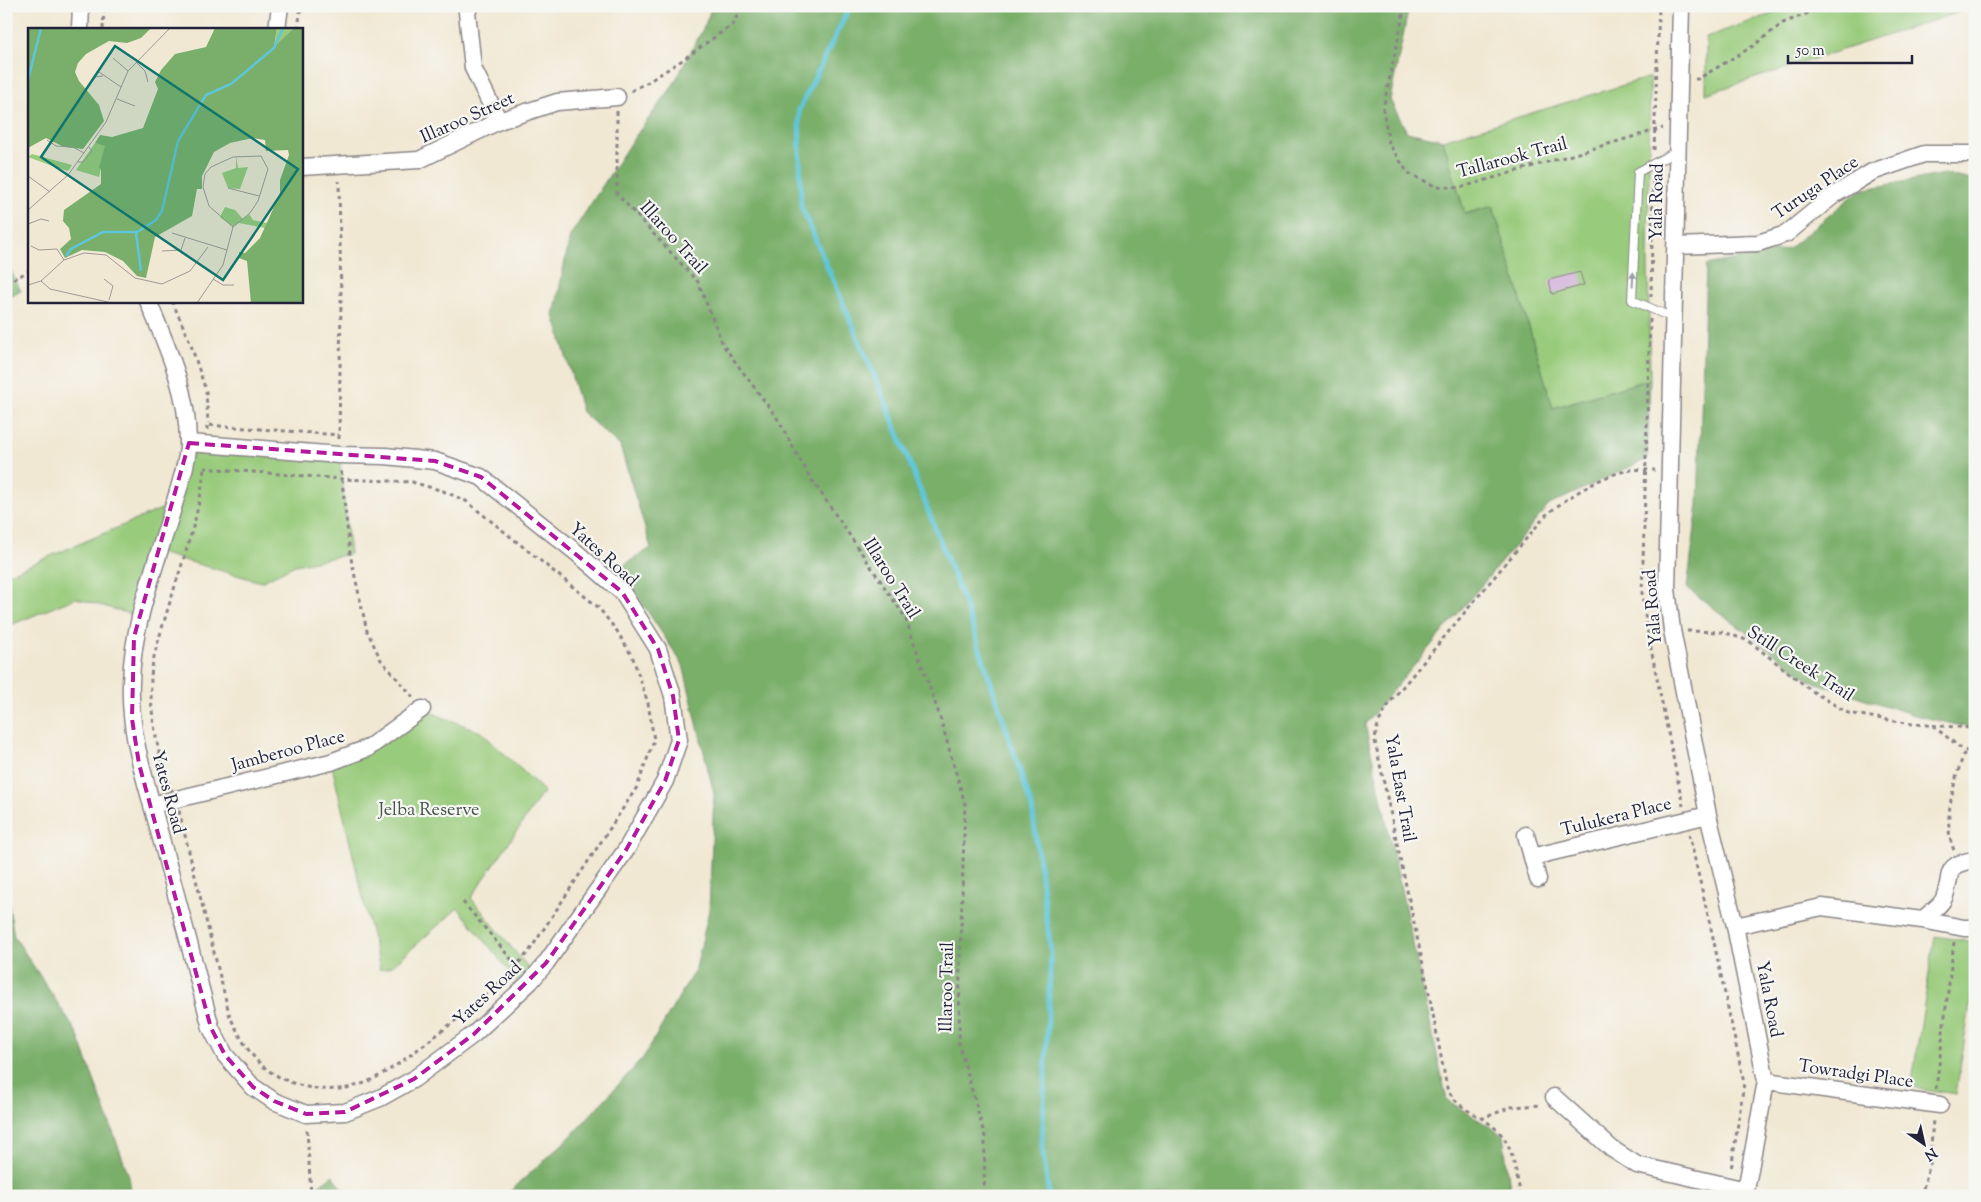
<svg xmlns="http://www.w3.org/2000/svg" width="1981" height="1202" viewBox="0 0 1981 1202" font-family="'Sorts Mill Goudy',serif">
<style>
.green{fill:#99cb7b;stroke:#5e765b}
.forest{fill:#7aaf6b;stroke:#4e6853}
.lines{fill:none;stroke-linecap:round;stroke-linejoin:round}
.stream{stroke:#5ec6da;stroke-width:5}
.building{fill:#d1acda}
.lane-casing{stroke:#8a8587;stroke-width:10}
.street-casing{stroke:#8a8587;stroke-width:19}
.path{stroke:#8a8587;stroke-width:3;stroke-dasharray:4 4;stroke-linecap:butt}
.lane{stroke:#fff;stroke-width:8}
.street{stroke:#fff;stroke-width:16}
.oneway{fill:#9c9ca7}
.marked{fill:none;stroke:#b5179e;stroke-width:4;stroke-dasharray:10 6;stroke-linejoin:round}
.labels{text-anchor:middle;stroke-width:4.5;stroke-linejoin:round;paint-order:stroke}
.street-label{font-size:18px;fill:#22223b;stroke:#f6f6f2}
.park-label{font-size:18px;fill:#46554e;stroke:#f6f6f2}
.inset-river{fill:none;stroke:#5ec6da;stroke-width:2.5}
.inset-road{fill:none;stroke:#9e9996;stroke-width:1}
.view{fill:#0f766e;fill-opacity:0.15;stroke:#0f766e;stroke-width:2.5}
.inset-edge{fill:none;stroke:#22223b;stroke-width:2.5}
</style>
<rect width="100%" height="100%" fill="#f6f6f2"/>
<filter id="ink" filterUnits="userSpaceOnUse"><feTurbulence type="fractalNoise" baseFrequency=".02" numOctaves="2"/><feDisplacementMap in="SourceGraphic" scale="10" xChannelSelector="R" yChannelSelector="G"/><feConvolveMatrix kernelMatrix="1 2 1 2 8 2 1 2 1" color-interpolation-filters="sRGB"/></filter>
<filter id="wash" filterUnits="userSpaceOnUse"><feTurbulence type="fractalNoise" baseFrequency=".0096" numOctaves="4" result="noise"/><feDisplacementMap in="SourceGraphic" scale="20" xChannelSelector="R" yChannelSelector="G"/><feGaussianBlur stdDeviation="1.12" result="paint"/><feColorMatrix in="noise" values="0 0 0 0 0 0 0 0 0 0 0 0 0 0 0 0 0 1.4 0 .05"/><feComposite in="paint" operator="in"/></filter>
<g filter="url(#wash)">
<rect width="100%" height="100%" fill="#f1e8d3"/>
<!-- green -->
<path class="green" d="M1794,6H1975V7L1706,94V37Z
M1650,77L1648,261L1650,379L1553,408L1493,206L1465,214L1443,140Z
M189,443L339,455L350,554L295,565L261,582L159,553L140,617L76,598L6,627V575L173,504Z
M422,709L481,732L544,791L471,898L535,976L523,988L458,908L392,966L380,970L331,762Z
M1935,936L1975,942V973L1956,1094L1911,1087Z"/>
<!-- forest -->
<path class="forest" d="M712,6H1409L1390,100L1407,132L1443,140L1465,214L1493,206L1553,408L1650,379L1647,459L1549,505L1365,724L1447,1100L1503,1135L1511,1196H505L570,1137L643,1058L696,968L709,910L714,794L683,665L619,568L651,548L620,446L582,412L554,315L570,236L629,145L672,87L705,25Z
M1945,174L1975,181V729L1914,715L1811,681L1687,588L1698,505L1706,265L1788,249L1860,190Z
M6,261L21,291L6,298Z
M6,891L14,936L77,1033L129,1176L132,1196H6Z
M333,1175L348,1196H304Z"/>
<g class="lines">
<!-- stream -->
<path class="stream" d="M850,6L799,110L801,206L884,398L966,607L1032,807L1051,953L1042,1145L1049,1196"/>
</g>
<g id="blocks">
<!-- building -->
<path class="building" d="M1580,272L1584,285L1552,294L1549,280Z"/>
</g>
</g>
<g filter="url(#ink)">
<use href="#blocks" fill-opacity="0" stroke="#8a8587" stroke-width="1"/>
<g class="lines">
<defs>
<path id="lane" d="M1673,318L1632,300L1638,172L1677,151"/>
<path id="street" d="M470,6L467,12L473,68L499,121
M1681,6L1667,589L1672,630L1708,815L1735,926L1766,1081L1745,1196
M80,29L81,6
M277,29L280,6
M301,167L419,160L499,121L557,102L617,97
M1676,246L1758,243L1786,234L1834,195L1872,172L1924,154H1975
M148,301C167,346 188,392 188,442C189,460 178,490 173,508C156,565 132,623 131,683C129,737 146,780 159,831C177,897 194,962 211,1028L225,1055L253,1087L274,1101L306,1114L345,1112L380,1098L414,1079L474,1034L530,982L546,963L626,850L665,781L679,740L673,696L658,649L622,592L577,553L481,477L435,461L385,456L339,455L189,443
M152,805L331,762L368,748L422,709
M1526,835L1538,879
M1532,857L1708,815
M1922,920C1928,914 1941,906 1944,898C1954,874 1941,865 1975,860
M1735,926L1822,907L1922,920L1964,928H1975
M1766,1081L1940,1105
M1554,1097L1612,1149L1637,1165L1746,1190"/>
</defs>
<!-- lane casing -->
<use href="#lane" class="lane-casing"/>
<!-- street casing -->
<use href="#street" class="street-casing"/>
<!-- path -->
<path class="path" d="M1405,6L1383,109L1389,144L1408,173L1435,186L1459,188L1663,128
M103,29L104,6
M298,29L301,6
M1695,79H1698L1753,46L1783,23L1827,6
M631,91L648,82L684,59L733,24L742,6
M617,111V194L698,282L723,345L777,418L808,474L905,617L939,714L965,804L960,957L959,1044L985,1137L984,1196
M1654,150L1659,6
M6,283L29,271
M1651,297L1653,176
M172,301L190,342L206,391L208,423
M1650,319L1642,595L1648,634L1683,806
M207,430V425L339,435
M339,439L341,301L339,181
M204,468L342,479L412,482L443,491L466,501L598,607L617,631L633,658L648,703L654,740L637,787L530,950C502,983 468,1011 434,1037C414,1052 394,1069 371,1080C337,1097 293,1090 264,1067C248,1054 239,1034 230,1017L176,799C166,781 161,763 157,742C153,721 150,700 151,678C152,657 160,636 166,615C180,567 200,518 204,468Z
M341,471L350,554L367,631L381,660L413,697
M1687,631L1723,632L1749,641L1812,691L1848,713L1912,724L1971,728L1975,726
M1933,726L1962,749L1975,754
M1689,834L1712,933L1744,1083L1731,1170
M1954,850C1941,822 1955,778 1965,751
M463,902L517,966
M1936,1089L1954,942
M1481,1119L1511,1107L1541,1105
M307,1130L311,1196
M1521,1196C1516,1175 1514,1149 1500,1133C1483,1114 1459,1113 1447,1088L1428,988L1375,741C1376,723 1384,711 1395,696L1546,515C1568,497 1603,474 1631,470C1639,469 1647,470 1655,470
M1921,1196L1930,1163L1933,1118"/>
<!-- lane -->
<use href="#lane" class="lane"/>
<!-- street -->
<use href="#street" class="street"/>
</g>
<!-- one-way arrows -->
<defs><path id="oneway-solid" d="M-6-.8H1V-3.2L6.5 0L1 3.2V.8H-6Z" transform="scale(1.25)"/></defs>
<use class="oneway" href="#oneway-solid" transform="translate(1633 279) rotate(-87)"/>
</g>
<!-- marked area -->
<path class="marked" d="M189,443L435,461L481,477L622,592L658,649L673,696L679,740L665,781L626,850L546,963L474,1034L414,1079L345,1112L306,1114L274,1101L253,1087L225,1055L211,1028L139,764L132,719L134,637Z"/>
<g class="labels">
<!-- street labels -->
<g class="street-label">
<text transform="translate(467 117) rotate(-24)" y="6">Illaroo Street</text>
<text transform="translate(1512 157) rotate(-15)" y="6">Tallarook Trail</text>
<text transform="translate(1815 187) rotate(-34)" y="6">Turuga Place</text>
<text transform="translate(1656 202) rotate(-89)" y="6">Yala Road</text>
<text transform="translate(674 237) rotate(48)" y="6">Illaroo Trail</text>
<text transform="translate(604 554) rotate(42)" y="6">Yates Road</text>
<text transform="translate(892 578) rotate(58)" y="6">Illaroo Trail</text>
<text transform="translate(1652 608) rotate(-95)" y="6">Yala Road</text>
<text transform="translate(1801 663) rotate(33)" y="6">Still Creek Trail</text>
<text transform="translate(288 750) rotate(-15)" y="6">Jamberoo Place</text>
<text transform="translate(1401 788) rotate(80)" y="6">Yala East Trail</text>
<text transform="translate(169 792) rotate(75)" y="6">Yates Road</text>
<text transform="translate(1616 816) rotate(-14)" y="6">Tulukera Place</text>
<text transform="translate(946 987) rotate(-89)" y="6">Illaroo Trail</text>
<text transform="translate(487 993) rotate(-43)" y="6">Yates Road</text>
<text transform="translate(1770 999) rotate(79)" y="6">Yala Road</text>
<text transform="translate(1856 1073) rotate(8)" y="6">Towradgi Place</text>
</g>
<!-- park labels -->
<g class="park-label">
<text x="429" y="815">Jelba Reserve</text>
</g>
</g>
<!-- overview -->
<g transform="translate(28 28)">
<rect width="275" height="275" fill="#f1e8d3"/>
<path d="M249,0H266L246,20ZM67,115L78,118L71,149L48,142ZM4,126L44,137L40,143L27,139L0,129ZM208,128L210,140L220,139L212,161L200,160L194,145L208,140ZM197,179L207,182L215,191L221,186L225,192L239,195L237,200L211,195L205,199L192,189Z" fill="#99cb7b"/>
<path d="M0,0H123L113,10L99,15L81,13L58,26L50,35L47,44L51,53L71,77L76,93L55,121L36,119L18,110L0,120ZM187,0H249L246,19L266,0H275V275H223L219,233L211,230V224L217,225L232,210L241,190L252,165V152L261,127L260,122L238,123L237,112L225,110L202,115L186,124L174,148V161H169L164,188L127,209L118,250L109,248L95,233L77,224L54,222L37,230L32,221L43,211L41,200L35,193L36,182L73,156V141L71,140L77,118L67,115L72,107L84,109L115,100L130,61L127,54L133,42L147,26L178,19Z" fill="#7aaf6b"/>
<path class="inset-river" d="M0,52L13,0M108,205L113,243M38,228L43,221L75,204H109L128,192L134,183L150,113L178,67L203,56L246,20L255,0"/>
<path class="inset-road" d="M85,30L100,43M108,34L117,43L120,54M75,48L66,49L71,44L93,59M89,71L107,78M19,112L28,118L45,119L56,125M50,134H55L64,123L61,119M0,148L22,164M200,160L231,168M0,182L40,147L78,94L100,43L142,0M0,196L13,191L21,193M144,205L199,222M3,218L11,222L29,221L36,232M134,223L153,222L157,210M76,251L85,258L81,272M185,251L195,257H206M13,253L22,261L84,275M0,257L13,253L36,232L56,225L78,227L107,250L134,256L162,243L180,219M169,275L195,237L205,199L222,185L230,173L240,141L233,128L205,129L183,139L177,146L175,159L181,178L205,199"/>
<path class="view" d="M87,18L270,141L195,252L13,129Z"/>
<rect width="275" height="275" class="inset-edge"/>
</g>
<!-- margin -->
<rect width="1981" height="1202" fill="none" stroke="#f6f6f2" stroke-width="25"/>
<!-- north arrow -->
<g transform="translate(1924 1144) rotate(146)" stroke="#f6f6f2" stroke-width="4" paint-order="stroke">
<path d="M0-4L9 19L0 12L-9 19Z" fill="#22223b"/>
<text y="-8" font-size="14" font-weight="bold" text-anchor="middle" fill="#22223b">N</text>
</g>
<!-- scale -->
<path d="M1788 55v8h124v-8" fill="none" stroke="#22223b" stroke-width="2.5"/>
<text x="1796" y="55" font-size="15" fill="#22223b" stroke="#f6f6f2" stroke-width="4" paint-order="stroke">50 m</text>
</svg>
